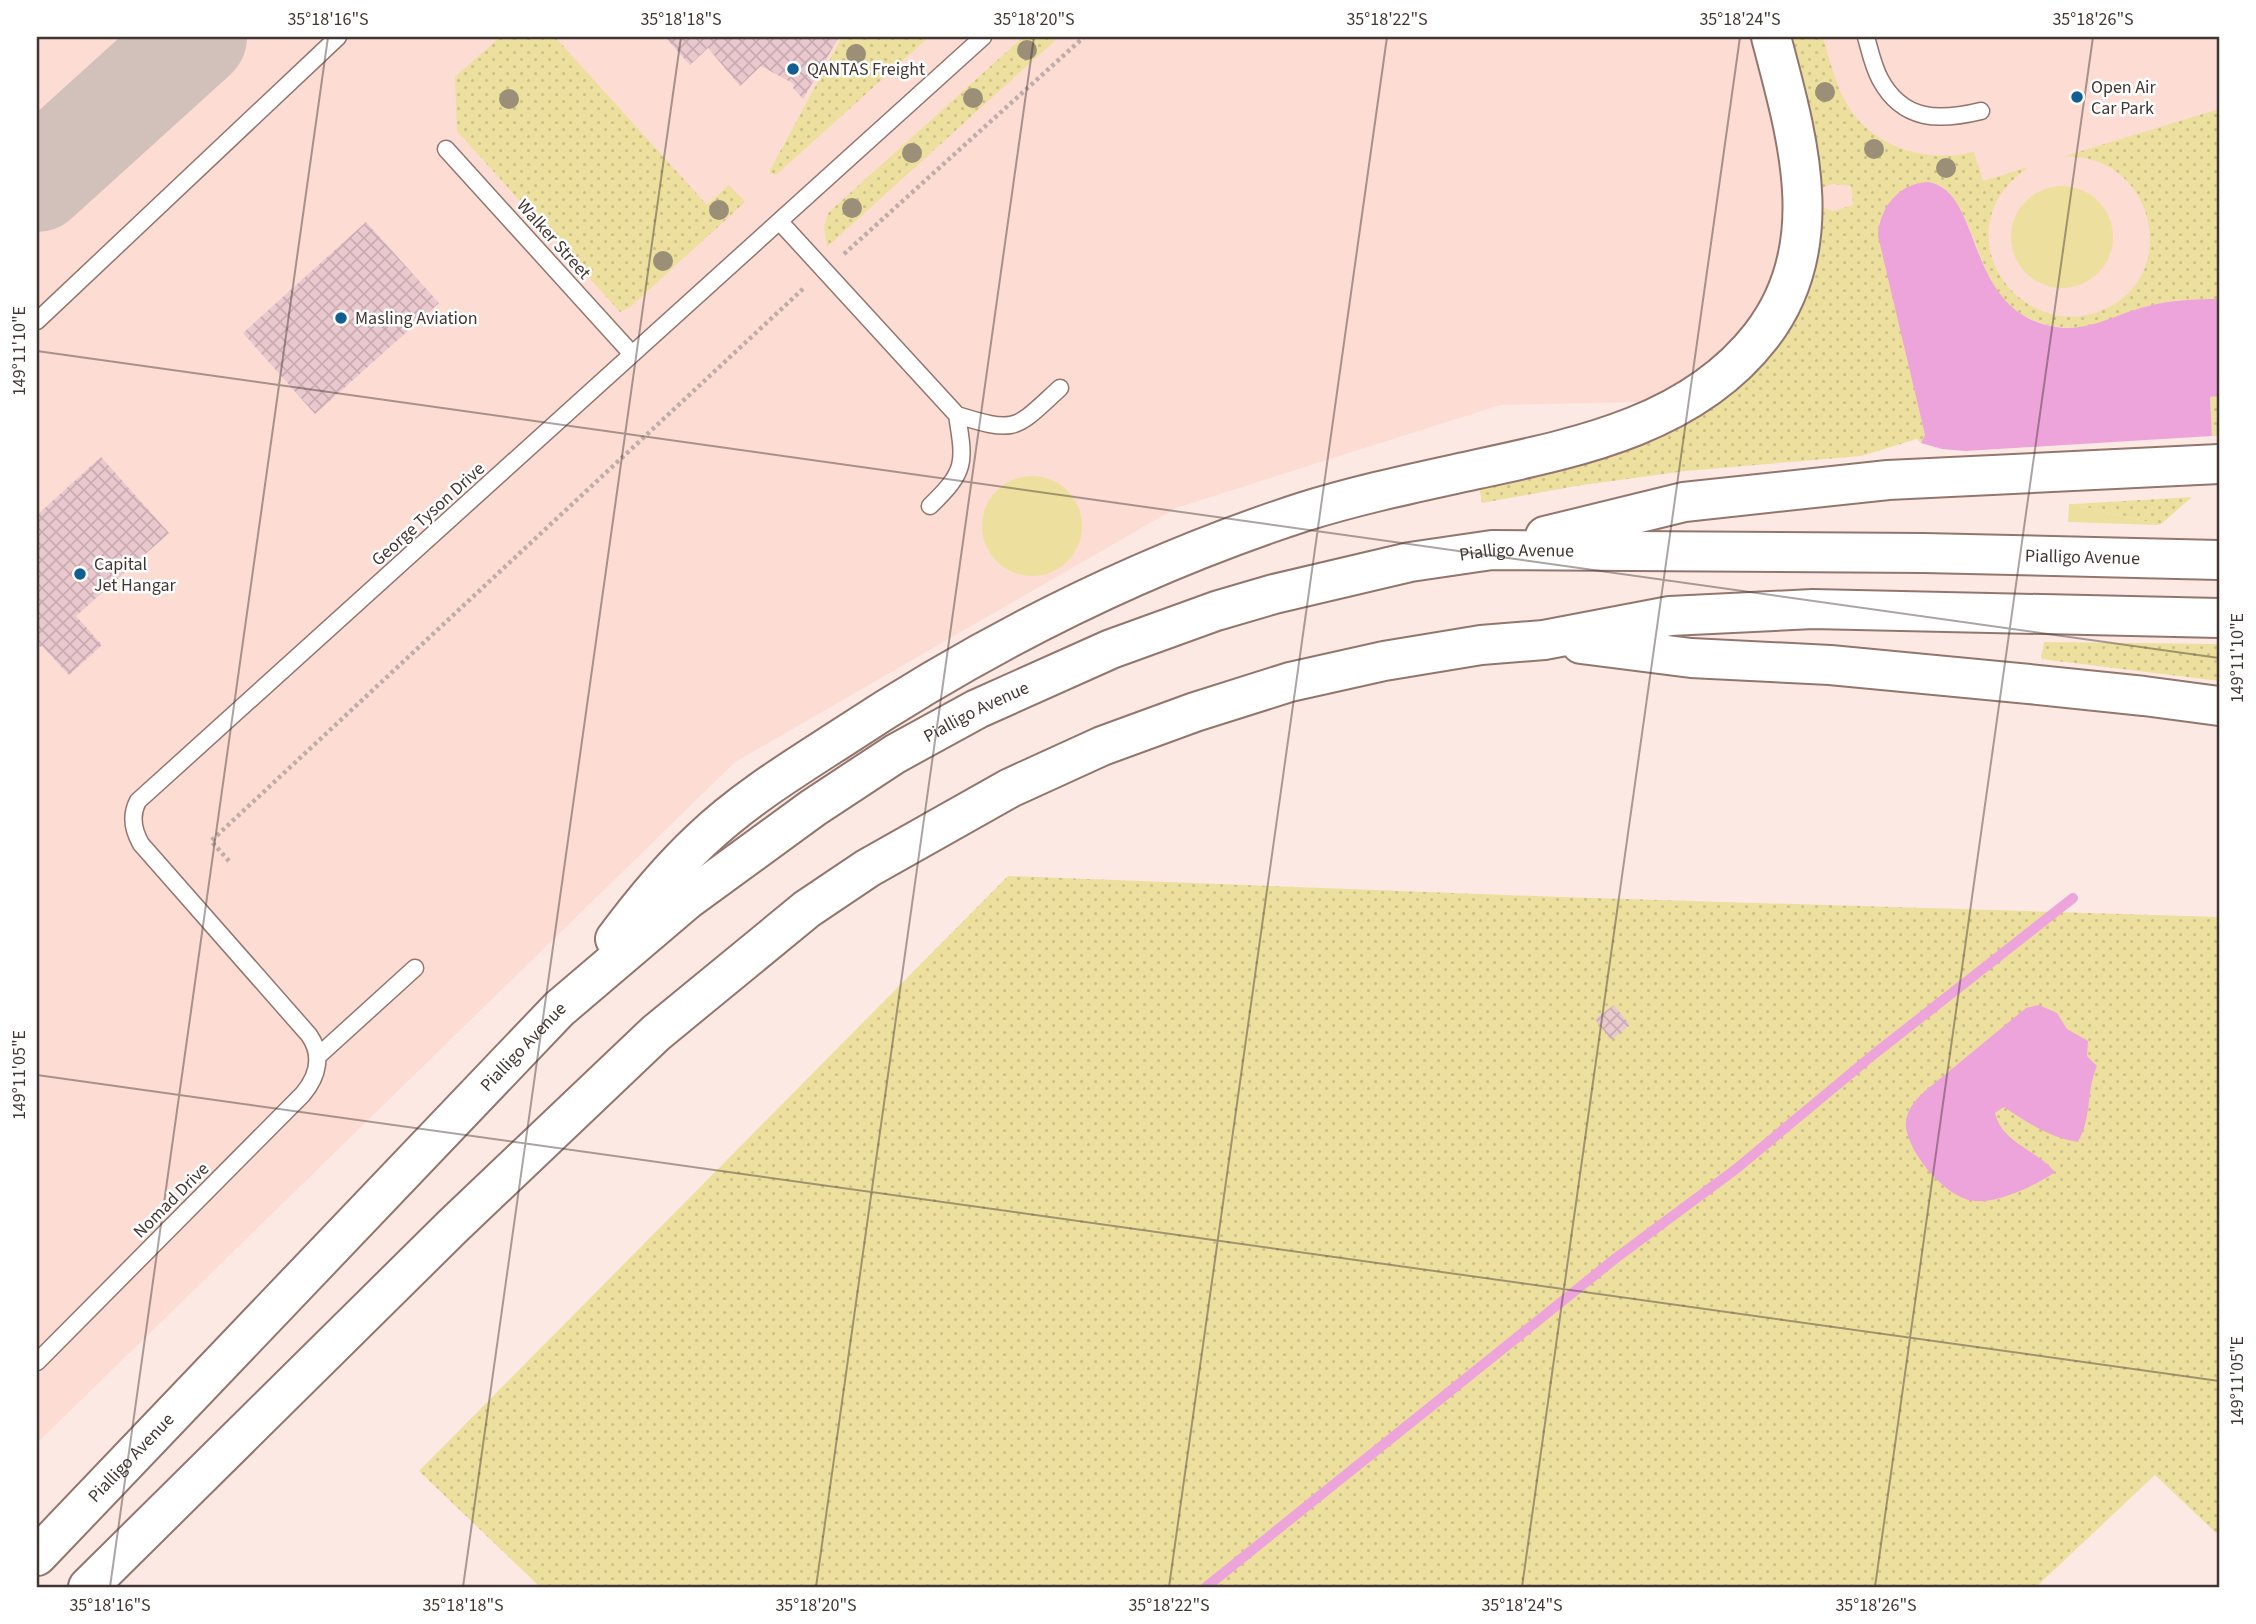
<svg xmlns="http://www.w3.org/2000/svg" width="2256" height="1624" viewBox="0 0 2256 1624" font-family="'Source Sans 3',sans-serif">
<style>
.built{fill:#fcdcd3}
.grass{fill:url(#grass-dots)}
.garden{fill:#ede09e}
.water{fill:#eda4db}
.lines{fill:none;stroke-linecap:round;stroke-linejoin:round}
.stream{stroke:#eda4db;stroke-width:10}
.taxiway{stroke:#d2c0ba;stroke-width:102}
.building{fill:url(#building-cross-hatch)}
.service-casing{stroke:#92766e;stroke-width:19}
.primary-casing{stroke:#92766e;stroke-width:42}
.path{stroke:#beada8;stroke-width:4.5;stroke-dasharray:3.5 3.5;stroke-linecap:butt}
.service{stroke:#fff;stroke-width:16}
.primary{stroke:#fff;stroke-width:38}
.tree{fill:#9b8f77}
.ticks{fill:none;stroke:#423632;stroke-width:2;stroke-opacity:0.45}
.poi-dot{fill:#115e91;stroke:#fff;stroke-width:2.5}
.labels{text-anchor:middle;stroke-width:5;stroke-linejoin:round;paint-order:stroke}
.poi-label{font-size:18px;fill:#423632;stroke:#fff;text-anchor:start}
.street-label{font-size:18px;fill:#423632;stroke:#fff}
.neatline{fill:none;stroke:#423632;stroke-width:2.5}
.ticks-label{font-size:18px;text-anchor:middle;fill:#423632}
</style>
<defs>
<pattern id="grass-dots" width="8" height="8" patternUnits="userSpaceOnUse" patternTransform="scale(1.75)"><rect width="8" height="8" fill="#ede09e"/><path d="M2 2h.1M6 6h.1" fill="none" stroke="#ccc189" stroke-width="1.8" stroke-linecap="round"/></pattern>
<pattern id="building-cross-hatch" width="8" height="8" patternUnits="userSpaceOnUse" patternTransform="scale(1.75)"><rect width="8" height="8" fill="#e9c8ce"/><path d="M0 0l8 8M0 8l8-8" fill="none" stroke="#c9acb1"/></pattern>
</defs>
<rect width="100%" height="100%" fill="#fce9e3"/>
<!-- built -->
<path class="built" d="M37,37H2219V367L1814,398L1500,405L1176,508L735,762L37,1443Z"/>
<!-- grass -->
<path class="grass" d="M500,37H555L707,205L729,185L745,202L629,308L620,312L457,131L455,77Z
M842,37H929L776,175L769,172Z
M1023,37H1059L827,247L824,227L828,213Z
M1790,37H1823C1829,57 1834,80 1844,99C1868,146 1924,164 1974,152L1983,181L2028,167C2015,178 2000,190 1994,207C1969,269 2033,333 2095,313C2185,284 2158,151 2062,157L2219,109V299C2194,299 2169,300 2144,307C2127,312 2111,321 2094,325C2061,333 2022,323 2001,296C1978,267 1968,200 1939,185L1897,194L1884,211L1879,224L1925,435L1921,443L1917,439L1861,456L1686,471L1576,486L1482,503L1479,487C1525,475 1574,466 1619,452C1714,421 1804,355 1820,250C1822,236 1821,222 1821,207L1834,211L1853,205L1851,186L1833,184L1821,188L1816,136Z
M2219,396V436H2212L2210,397Z
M2192,497L2160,525L2073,504Z
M2044,642L2219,644V681L2041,659Z
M1008,876L1562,897L2219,917V1530L2216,1533L2155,1475L2036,1587H540L419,1471Z"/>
<!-- garden -->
<path class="garden" d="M2011 237a51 51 0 1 1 102 0a51 51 0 1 1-102 0Z
M982 526a50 50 0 1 1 100 0a50 50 0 1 1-100 0Z
M2069,504H2073L2160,525L2068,522Z"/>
<!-- water -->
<path class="water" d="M1928,182C1984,190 1963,313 2056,327C2088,332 2114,315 2144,307C2169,300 2194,299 2219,299V396L2210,397L2212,436L1966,451L1942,449L1921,443L1925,435L1878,236C1879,208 1899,183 1928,182Z
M2039,1005L2057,1013L2067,1029L2088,1041L2087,1056L2097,1066C2086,1091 2092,1118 2078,1142C2049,1138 2027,1122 2004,1107L1995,1113C2002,1143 2037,1150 2055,1172C2037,1185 1996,1204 1974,1201C1946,1198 1910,1155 1906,1128C1904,1113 1915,1100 1925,1091L2026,1008Z"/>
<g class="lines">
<!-- stream -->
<path class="stream" d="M1206,1587L1616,1258L1736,1169L1873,1055L2073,898"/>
<!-- taxiway -->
<path class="taxiway" d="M37,181L196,37"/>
</g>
<!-- building -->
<path class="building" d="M665,37H839L803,99L793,88L794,84L761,66L740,86L708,48L690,65Z
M366,222L439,303L315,414L243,333Z
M101,457L169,533L76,616L102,645L69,675L42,646L40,647L37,644V515Z
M1614,1005L1630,1025L1611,1040L1595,1019Z"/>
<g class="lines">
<defs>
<path id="service" d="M1866,37C1870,51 1873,66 1880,79C1903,122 1940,121 1981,111
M446,149L632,354
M780,222L957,415C1018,434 1015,429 1060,388
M37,321L338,37
M930,506C966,471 965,464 957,415
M317,1057L415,968
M37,1362L303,1094C318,1076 323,1055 309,1035L141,844C133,830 130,816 138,801L983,37"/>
<g id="primary">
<path d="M1545,536L1684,502L1888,480L2219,464"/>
<path d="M1581,644L1691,658L1830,665L2029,684L2144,696L2219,706"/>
<path d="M615,939C641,904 669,870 701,840C743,800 792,770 840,739C985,643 1137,566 1303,512C1360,494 1419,482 1478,469C1580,447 1693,424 1761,336C1831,246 1797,136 1771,37"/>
<path id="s1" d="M37,1556L559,1009L687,900L813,808L895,754L977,709L1111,649L1216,611L1274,594L1410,562L1492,550L1924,553L2219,560"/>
<path d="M88,1587L453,1226L656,1033L807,909L868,868L1010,788L1102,746L1195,712L1290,682L1384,661L1481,645L1544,640L1670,616L1813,609L2219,618"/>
</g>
</defs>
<!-- service casing -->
<use href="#service" class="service-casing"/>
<!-- primary casing -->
<use href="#primary" class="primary-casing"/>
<!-- path -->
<path class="path" d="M844,254L1084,37
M229,861L211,841L805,287"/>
<!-- service -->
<use href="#service" class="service"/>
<!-- primary -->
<use href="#primary" class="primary"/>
</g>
<!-- trees -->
<g class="tree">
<circle cx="1027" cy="50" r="10"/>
<circle cx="856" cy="54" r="10"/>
<circle cx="1825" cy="92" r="10"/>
<circle cx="973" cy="98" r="10"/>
<circle cx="509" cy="99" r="10"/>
<circle cx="1874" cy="149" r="10"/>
<circle cx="912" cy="153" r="10"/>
<circle cx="1946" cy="168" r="10"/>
<circle cx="852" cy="208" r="10"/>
<circle cx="719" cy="210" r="10"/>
<circle cx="663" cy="261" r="10"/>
</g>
<!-- ticks -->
<path class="ticks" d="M37,351L2219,658M37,1075L2219,1381M110,1587L328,37M463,1587L681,37M816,1587L1034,37M1169,1587L1387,37M1522,1587L1740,37M1875,1587L2093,37"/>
<!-- markers -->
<g class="poi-dot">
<circle cx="793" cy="69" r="7"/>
<circle cx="2077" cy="97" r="7"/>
<circle cx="341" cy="318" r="7"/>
<circle cx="80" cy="574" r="7"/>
</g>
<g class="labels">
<!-- poi labels -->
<g class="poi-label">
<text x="807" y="75">QANTAS Freight</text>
<text x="2091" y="93">Open Air<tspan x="2091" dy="21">Car Park</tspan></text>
<text x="355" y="324">Masling Aviation</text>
<text x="94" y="570">Capital<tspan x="94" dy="21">Jet Hangar</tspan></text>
</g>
<!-- street labels -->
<g class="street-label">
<text transform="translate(554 239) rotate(48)" y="6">Walker Street</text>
<text transform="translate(428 514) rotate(-42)" y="6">George Tyson Drive</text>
<text dy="6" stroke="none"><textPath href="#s1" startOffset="1838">Pialligo Avenue</textPath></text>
<text dy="6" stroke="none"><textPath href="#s1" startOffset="2404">Pialligo Avenue</textPath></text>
<text dy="6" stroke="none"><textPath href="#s1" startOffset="1270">Pialligo Avenue</textPath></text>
<text dy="6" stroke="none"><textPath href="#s1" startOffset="704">Pialligo Avenue</textPath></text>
<text transform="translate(171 1200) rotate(-45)" y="6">Nomad Drive</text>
<text dy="6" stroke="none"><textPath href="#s1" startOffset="136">Pialligo Avenue</textPath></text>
</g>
</g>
<!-- border -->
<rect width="2256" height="1624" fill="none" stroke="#ffffff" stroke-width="77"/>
<rect x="38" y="38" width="2180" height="1548" class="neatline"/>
<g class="ticks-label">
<text x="328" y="25">35°18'16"S</text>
<text x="681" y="25">35°18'18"S</text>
<text x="1034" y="25">35°18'20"S</text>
<text x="1387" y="25">35°18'22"S</text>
<text x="1740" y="25">35°18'24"S</text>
<text x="2093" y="25">35°18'26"S</text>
<text transform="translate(19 351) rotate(-90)" y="6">149°11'10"E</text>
<text transform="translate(2237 658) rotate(-90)" y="6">149°11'10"E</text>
<text transform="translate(19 1075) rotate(-90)" y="6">149°11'05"E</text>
<text transform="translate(2237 1381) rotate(-90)" y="6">149°11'05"E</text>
<text x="110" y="1611">35°18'16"S</text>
<text x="463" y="1611">35°18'18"S</text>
<text x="816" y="1611">35°18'20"S</text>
<text x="1169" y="1611">35°18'22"S</text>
<text x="1522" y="1611">35°18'24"S</text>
<text x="1876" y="1611">35°18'26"S</text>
</g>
</svg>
